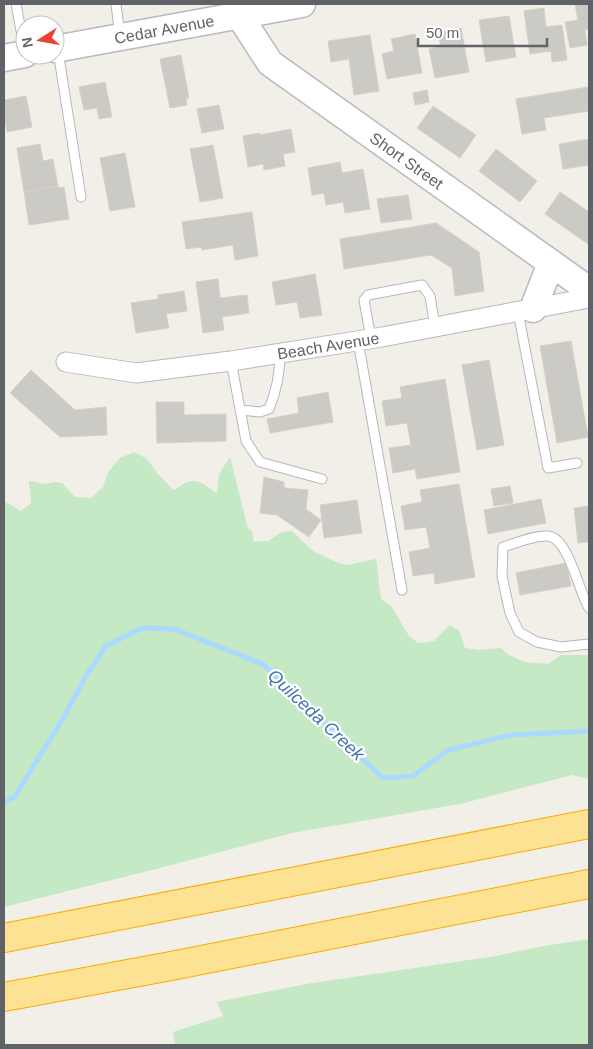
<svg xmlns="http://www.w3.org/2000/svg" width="593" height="1049" viewBox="0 0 593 1049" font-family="Arial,sans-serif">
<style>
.green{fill:#c5e8c5}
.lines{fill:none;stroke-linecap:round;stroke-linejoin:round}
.stream{stroke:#aadaff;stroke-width:5}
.building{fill:#cccac5;stroke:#d6d1c6}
.lane-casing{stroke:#b5b8bc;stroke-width:11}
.street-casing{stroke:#b5b8bc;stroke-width:21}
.secondary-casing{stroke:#b6babf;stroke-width:29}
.highway-casing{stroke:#f9ab00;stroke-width:30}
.lane{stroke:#fff;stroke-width:9}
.street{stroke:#fff;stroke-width:19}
.secondary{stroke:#fff;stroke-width:26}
.highway{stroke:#fde293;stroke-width:28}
.labels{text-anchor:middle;stroke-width:4.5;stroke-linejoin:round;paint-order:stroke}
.street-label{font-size:16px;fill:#5f6368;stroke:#fff}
.water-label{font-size:18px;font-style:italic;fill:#4174aa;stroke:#fff}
</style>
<rect width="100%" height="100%" fill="#f1efe8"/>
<!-- green -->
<path class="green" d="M134,452L147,459L158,474L173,490C178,488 183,484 188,482C199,478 209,488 217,494L219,474L230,457L248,529L252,531L254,542L268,541L282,532L292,531L313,551L338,563L348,565L376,559L381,599L392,607L409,636L418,643L434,641L450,625L459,631L465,648L479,650L501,648L509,655L525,662L548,664L561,655H589V779L572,775L460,804L292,833L160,868L4,907V501L21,511L31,503L29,481L45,484L54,482L62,483L75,497L91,498L103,487L108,472L120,458Z
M589,939V1045H175L173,1032L223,1016L217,1002L306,984L496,956L544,946Z"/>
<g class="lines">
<!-- stream -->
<path class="stream" d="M4,801L14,798L65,715L86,676L106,646L142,628L174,629L263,664L383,778L413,776L448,750L511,735L589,731"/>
</g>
<!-- building -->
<path class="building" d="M575,4H589V29L585,30L587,45L570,48L565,22L578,20Z
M544,8L546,27L562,25L567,60L552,62L551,51L530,54L524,11Z
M509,16L516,57L486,62L479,20Z
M461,28L469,72L435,78L429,49L441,47L438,33Z
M415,34L422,73L387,79L382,54L394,51L391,39Z
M370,35L379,91L354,95L349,59L331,62L328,41Z
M181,55L189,98H186L187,105L170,108L160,59Z
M105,82L112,117L99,119L97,108L84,110L79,87Z
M588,87L589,96V111L544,118L546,130L522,134L516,99Z
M427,90L429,102L415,105L413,93Z
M26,96L32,127L7,132L4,112V100Z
M219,105L224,129L202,133L197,109Z
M433,106L476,135L460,158L417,128Z
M291,129L295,152L283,154L285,166L264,170L263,164L248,167L243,136L260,133V135Z
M589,139V165L563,169L559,144Z
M40,144L43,161L53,159L58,186L24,192L17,148Z
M213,145L223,198L200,202L190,149Z
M496,149L537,181L520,202L479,171Z
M125,153L135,207L110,211L100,158Z
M340,162L342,173L363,169L370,209L345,213L343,202L326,205L324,193L312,195L308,168Z
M58,186V188L64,187L69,219L29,225L24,192Z
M560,192L589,212V243L588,244L545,214Z
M408,195L412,219L381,223L377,199Z
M252,212L258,256L235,260L233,245L202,250L201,247L186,249L182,222Z
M436,223L479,252L484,291L455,296L452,268L431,255L344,269L340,239Z
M315,274L322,315L300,318L297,302L276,305L272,282Z
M218,279L220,298L247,295L249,313L222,317L224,330L203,333L196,282Z
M184,291L187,311L166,314L169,328L136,333L131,303L158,299V295Z
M571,341L588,437L557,443L540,346Z
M489,360L504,445L477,450L462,365Z
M31,370L75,410L106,407L107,435L60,437L10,393Z
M445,379L460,472L417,479L415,469L393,473L389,448L411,445L407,423L386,426L382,401L402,398L400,387Z
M328,392L333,422L270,433L267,419L299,413L297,398Z
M156,402H184V415L226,414V441L157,443Z
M264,477L284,482V488L308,490L306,509L321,520L309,537L277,515L260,513Z
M459,484L475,577L435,584L434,573L413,576L409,552L430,548L426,527L405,530L401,506L422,502L420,490Z
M510,486L513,503L494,506L491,489Z
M541,499L546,523L488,534L484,510Z
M357,500L362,533L324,538L320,505Z
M589,506V542L578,543L574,508Z
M566,563L571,586L520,595L516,573Z"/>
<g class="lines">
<defs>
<path id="lane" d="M16,4L25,52
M116,4L120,36
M58,51L81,197
M518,312L548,468L577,463
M371,339L364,300L368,295L422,285L430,296L435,327
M358,341L402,590
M231,361L246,441L260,462L322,479
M240,410L260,412L269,409C277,390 280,374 280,353
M589,608C579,593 569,538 548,536C535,535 516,543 503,547L502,576L510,613L519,632L537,642L561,647L589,644"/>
<g id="street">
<path id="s1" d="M66,362L136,373L231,361L382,337L589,298"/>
</g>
<g id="secondary">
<path id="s2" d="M239,15L270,63L589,290"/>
<path id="s3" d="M55,49L302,4"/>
<path d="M4,58L25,54"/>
<path d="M533,309L551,263"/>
</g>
<path id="highway" d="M4,938L589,824
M4,997L171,966L589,884"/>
</defs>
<!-- lane casing -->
<use href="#lane" class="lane-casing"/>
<!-- street casing -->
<use href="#street" class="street-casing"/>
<!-- secondary casing -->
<use href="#secondary" class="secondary-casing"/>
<!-- highway casing -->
<use href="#highway" class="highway-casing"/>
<!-- lane -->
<use href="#lane" class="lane"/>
<!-- street -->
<use href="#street" class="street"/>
<!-- secondary -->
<use href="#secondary" class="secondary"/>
<!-- highway -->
<use href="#highway" class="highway"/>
</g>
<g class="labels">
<!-- street labels -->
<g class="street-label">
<text dy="6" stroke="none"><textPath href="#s3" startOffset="111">Cedar Avenue</textPath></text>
<text dy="6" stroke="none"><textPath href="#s2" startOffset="225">Short Street</textPath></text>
<text dy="6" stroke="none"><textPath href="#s1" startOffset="265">Beach Avenue</textPath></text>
</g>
<!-- water labels -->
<g class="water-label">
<text transform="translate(316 715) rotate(43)" y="6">Quilceda Creek</text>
</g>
</g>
<!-- border -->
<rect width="593" height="1049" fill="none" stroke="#5f6368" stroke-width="10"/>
<!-- north arrow -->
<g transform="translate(40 40) rotate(259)"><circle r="24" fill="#ffffff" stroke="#bfc1c3"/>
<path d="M0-4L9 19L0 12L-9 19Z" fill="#ea4335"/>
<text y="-8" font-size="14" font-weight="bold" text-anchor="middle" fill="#5f6368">N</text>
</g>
<!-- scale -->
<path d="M418 38v8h129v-8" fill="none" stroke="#5f6368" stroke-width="2.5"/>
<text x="426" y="38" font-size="15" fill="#5f6368" stroke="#ffffff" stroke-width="4" paint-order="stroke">50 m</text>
</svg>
